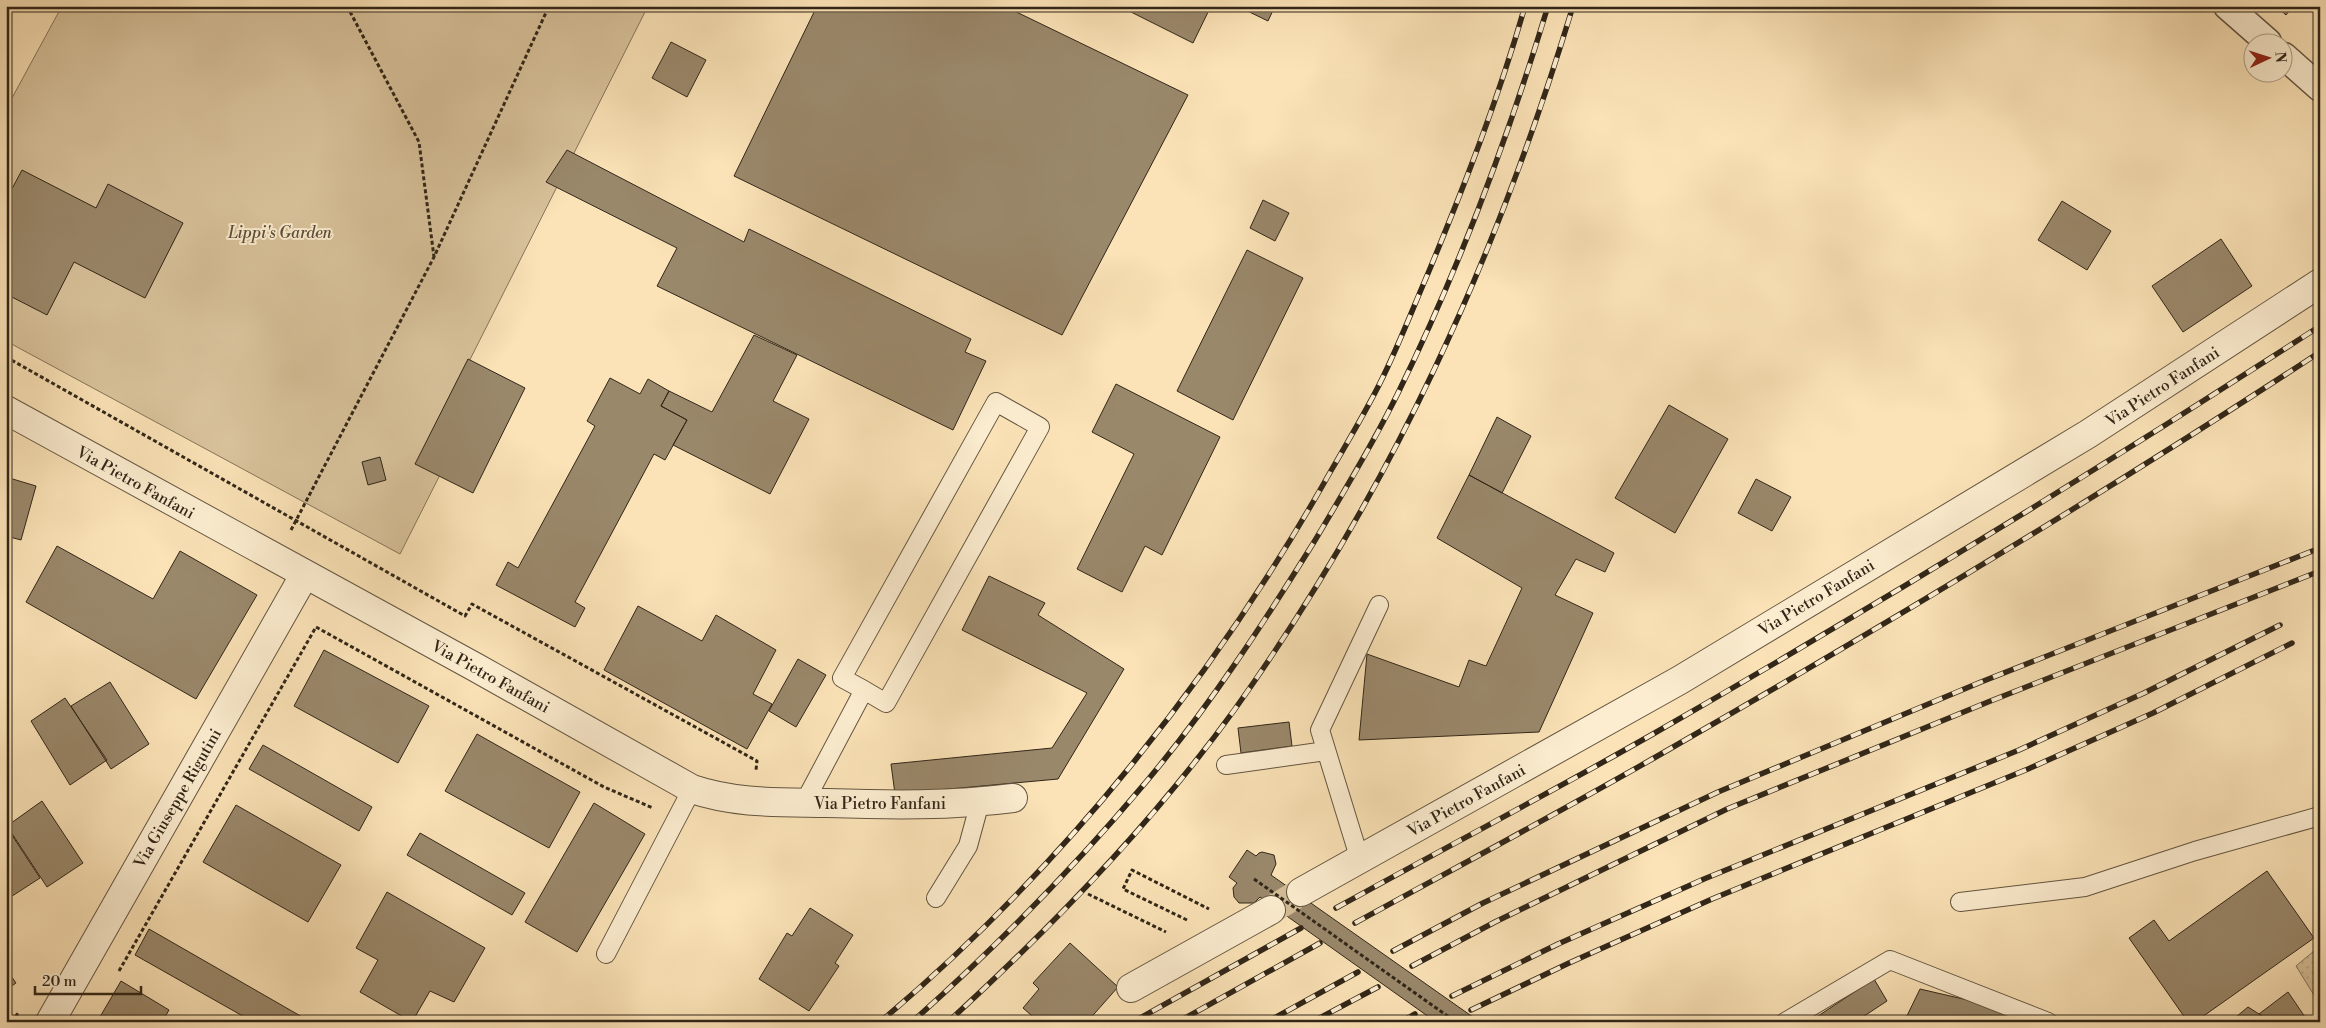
<svg xmlns="http://www.w3.org/2000/svg" width="2326" height="1028" viewBox="0 0 2326 1028" font-family="'Libre Bodoni',serif">
<style>
.grass{fill:url(#grass-dots);stroke:#85745a}
.green{fill:#d9c39c;stroke:#85745a}
.building{fill:#9a886b;stroke:#312618}
.lines{fill:none;stroke-linecap:round;stroke-linejoin:round}
.minor-tunnel{stroke:#d3bd97;stroke-width:28;stroke-dasharray:28 14;stroke-linecap:butt}
.service-casing{stroke:#645540;stroke-width:20}
.pedestrian-casing{stroke:#645540;stroke-width:29}
.minor-casing{stroke:#645540;stroke-width:30}
.path{stroke:#312618;stroke-width:3;stroke-dasharray:4 2.5;stroke-linecap:butt}
.service{stroke:#fcedd0;stroke-width:18}
.pedestrian{stroke:#fcedd0;stroke-width:26}
.minor{stroke:#fcedd0;stroke-width:28}
.rail-casing{stroke:#312618;stroke-width:5.5}
.rail{stroke:#fcedd0;stroke-width:4;stroke-dasharray:11;stroke-linecap:butt}
.path-bridge{stroke:#312618;stroke-width:3;stroke-dasharray:4 2.5;stroke-linecap:butt}
.labels{text-anchor:middle;stroke-width:4;stroke-linejoin:round;paint-order:stroke}
.park-label{font-size:16px;font-style:italic;fill:#5b4d39;stroke:#fcedd0}
.street-label{font-size:16px;fill:#312618;stroke:#fcedd0}
</style>
<defs>
<pattern id="grass-dots" width="8" height="8" patternUnits="userSpaceOnUse" patternTransform="scale(1.25)"><rect width="8" height="8" fill="#d9c39c"/><path d="M2 2h.1M6 6h.1" fill="none" stroke="#bba786" stroke-width="1.8" stroke-linecap="round"/></pattern>
</defs>
<rect width="100%" height="100%" fill="#fbe3b7"/>
<filter id="stains"><feTurbulence type="fractalNoise" baseFrequency=".004" numOctaves="4"/><feColorMatrix values="0 0 0 0 .2 0 0 0 0 .09 0 0 0 0 .02 0 0 0 .5 -.17"/></filter>
<radialGradient id="worn" r=".72"><stop offset=".6" stop-color="#630" stop-opacity="0"/><stop offset="1" stop-color="#630" stop-opacity=".3"/></radialGradient>
<!-- grass -->
<path class="grass" d="M2320,946V998L2317,1000L2296,966Z"/>
<!-- green -->
<path class="green" d="M62,6H648L429,441L448,459L400,554L6,341V109Z"/>
<!-- building -->
<path class="building" d="M817,6H1004L1188,95L1062,335L734,176Z
M1119,6H1211L1193,43Z
M1237,6H1275L1268,21Z
M2276,6H2293L2286,15Z
M671,42L706,60L687,97L652,78Z
M567,150L744,242L749,229L971,339L965,352L986,361L953,430L657,286L677,248L546,182Z
M22,170L96,208L108,184L183,223L145,298L74,262L47,315L6,294V200Z
M1263,200L1289,213L1275,241L1250,228Z
M2062,201L2111,231L2087,270L2038,240Z
M2221,239L2252,286L2183,332L2152,286Z
M1247,250L1303,278L1233,420L1177,391Z
M754,335L797,355L773,401L809,419L770,494L673,445L687,420L661,406L669,391L712,412Z
M468,359L525,388L473,493L415,464Z
M610,378L640,394L648,379L669,391L661,406L687,420L665,460L654,454L575,602L585,608L575,627L496,585L508,562L518,568L595,426L587,421Z
M1116,384L1220,437L1162,555L1145,546L1122,592L1077,569L1134,454L1092,432Z
M1669,405L1728,439L1675,533L1615,498Z
M1497,417L1531,436L1502,493L1469,475Z
M380,457L386,480L368,485L362,462Z
M1469,475L1614,553L1605,572L1576,559L1555,595L1593,613L1539,732L1359,740L1367,654L1459,687L1469,660L1486,666L1522,588L1437,538Z
M6,477L36,486L21,540L6,536Z
M1756,479L1791,497L1772,531L1738,513Z
M57,546L153,599L180,551L257,595L196,699L26,602Z
M989,576L1045,603L1038,615L1124,669L1058,779L895,794L891,764L1052,748L1087,693L962,630Z
M638,606L702,641L716,615L776,650L753,694L772,704L747,749L604,670Z
M324,650L429,706L398,763L294,706Z
M798,659L826,675L796,727L769,711Z
M110,682L149,744L111,769L71,706Z
M65,698L107,760L70,785L31,721Z
M1289,722L1292,746L1241,753L1238,728Z
M477,734L580,792L549,848L445,791Z
M263,745L372,807L359,831L249,769Z
M42,801L83,863L47,887L7,826Z
M594,803L645,834L577,952L525,922Z
M236,805L341,865L308,922L203,862Z
M6,826L40,878L6,900Z
M420,833L525,893L512,915L407,855Z
M1247,850L1256,856L1259,853L1262,852L1274,855L1276,864L1271,875L1480,1022H1436L1260,897L1254,903H1239L1234,897L1233,888L1237,883L1229,877Z
M2267,871L2314,938L2195,1022H2188L2129,938L2154,920L2169,941Z
M387,892L485,948L454,1002L430,991L412,1022L360,992L378,960L356,948Z
M810,908L853,935L835,963L839,966L809,1011L759,979L787,933L792,936Z
M149,929L311,1022H252L248,1019L135,955Z
M1070,943L1118,987L1087,1022H1039L1023,1008L1039,989L1033,983Z
M6,969L16,983L6,990Z
M1874,979L1887,1001L1855,1022H1809Z
M121,981L169,1010L162,1022H97Z
M1920,989L2002,1008L2032,1022H1904Z
M2288,992L2305,1017L2296,1022H2271L2259,1014Z
M2248,1007L2259,1014L2271,1022H2230Z"/>
<g class="lines">
<!-- minor-tunnel -->
<path class="minor-tunnel" d="M1271,910L1301,892"/>
<defs>
<path id="service" d="M1226,765L1326,751
M804,803L864,690L886,703L1040,427L996,402L842,678L864,690
M1360,860L1320,730L1379,605
M936,898L968,846L980,802
M1960,902L2085,887L2195,851L2320,816
M606,954L692,789
M1785,1022L1890,960L2048,1022"/>
<path id="pedestrian" d="M2227,6L2268,42
M2284,56L2320,88"/>
<path id="minor" d="M6,410L475,667L692,789C736,804 781,802 827,803C889,805 951,806 1013,798
M1301,892L1680,680L2088,434L2320,283
M1131,988L1271,910
M50,1022L305,574"/>
</defs>
<!-- service casing -->
<use href="#service" class="service-casing"/>
<!-- pedestrian casing -->
<use href="#pedestrian" class="pedestrian-casing"/>
<!-- minor casing -->
<use href="#minor" class="minor-casing"/>
<!-- path -->
<path class="path" d="M347,6L419,142L434,257
M6,357L465,616L472,604L757,761L756,770
M291,530L434,257L549,6
M1088,894L1166,932
M1187,920L1123,889L1132,870L1209,909
M119,971L316,627L604,787L653,808
M12,1022L18,1013"/>
<!-- service -->
<use href="#service" class="service"/>
<!-- pedestrian -->
<use href="#pedestrian" class="pedestrian"/>
<!-- minor -->
<use href="#minor" class="minor"/>
<defs>
<path id="rail" d="M1336,908C1441,850 1548,794 1653,734C1879,604 2101,468 2320,326
M1355,923C1457,867 1560,812 1661,754C1884,626 2105,493 2320,352
M1393,951L1483,903L1718,792L1981,682L2320,548
M1412,966L1495,922L1727,809L1988,702L2320,571
M1452,996L1558,944L1704,879L2019,750L2144,693L2280,625
M1471,1010L1569,963L1712,899L2028,769L2153,713L2292,643
M880,1022C1063,868 1215,677 1332,469C1348,441 1365,413 1380,383C1398,347 1413,308 1429,271C1465,184 1499,97 1525,6
M912,1022C996,947 1074,868 1146,782C1209,707 1263,624 1314,542C1343,493 1373,444 1398,393C1459,269 1508,138 1548,6
M948,1022C1052,927 1152,824 1235,709C1390,491 1496,261 1573,6
M1133,1022L1301,928
M1178,1022L1320,943
M1267,1022L1358,972
M1312,1022L1378,987
M1401,1022L1415,1014"/>
</defs>
<!-- rail casing -->
<use href="#rail" class="rail-casing"/>
<!-- rail -->
<use href="#rail" class="rail"/>
<!-- path-bridge -->
<path class="path-bridge" d="M1254,879L1456,1022"/>
</g>
<g class="labels">
<!-- park labels -->
<g class="park-label">
<text x="280" y="238">Lippi's Garden</text>
</g>
<!-- street labels -->
<g class="street-label">
<text transform="translate(2162 386) rotate(-33)" y="6">Via Pietro Fanfani</text>
<text transform="translate(136 482) rotate(29)" y="6">Via Pietro Fanfani</text>
<text transform="translate(1816 597) rotate(-31)" y="6">Via Pietro Fanfani</text>
<text transform="translate(491 676) rotate(29)" y="6">Via Pietro Fanfani</text>
<text transform="translate(177 798) rotate(-60)" y="6">Via Giuseppe Rigutini</text>
<text transform="translate(1466 800) rotate(-29)" y="6">Via Pietro Fanfani</text>
<text x="880" y="809">Via Pietro Fanfani</text>
</g>
</g>
<!-- margin -->
<rect width="2326" height="1028" fill="none" stroke="#fbe3b7" stroke-width="25"/>
<rect x="8" y="8" width="2311" height="1013" fill="none" stroke="#312618" stroke-width="2.5"/>
<rect x="12" y="12" width="2301" height="1003" fill="none" stroke="#312618"/>
<!-- north arrow -->
<g transform="translate(2268 58) rotate(86)"><circle r="24" fill="#fcedd0" stroke="#ab9d86"/>
<path d="M0-4L9 19L0 12L-9 19Z" fill="#8f2418"/>
<text y="-8" font-size="14" font-weight="bold" text-anchor="middle" fill="#312618">N</text>
</g>
<!-- scale -->
<path d="M35 986v8h106v-8" fill="none" stroke="#312618" stroke-width="2.5"/>
<text x="42" y="986" font-size="15" fill="#312618" stroke="#fcedd0" stroke-width="4" paint-order="stroke">20 m</text>
<rect width="100%" height="100%" filter="url(#stains)"/>
<rect width="100%" height="100%" fill="url(#worn)"/>
</svg>
